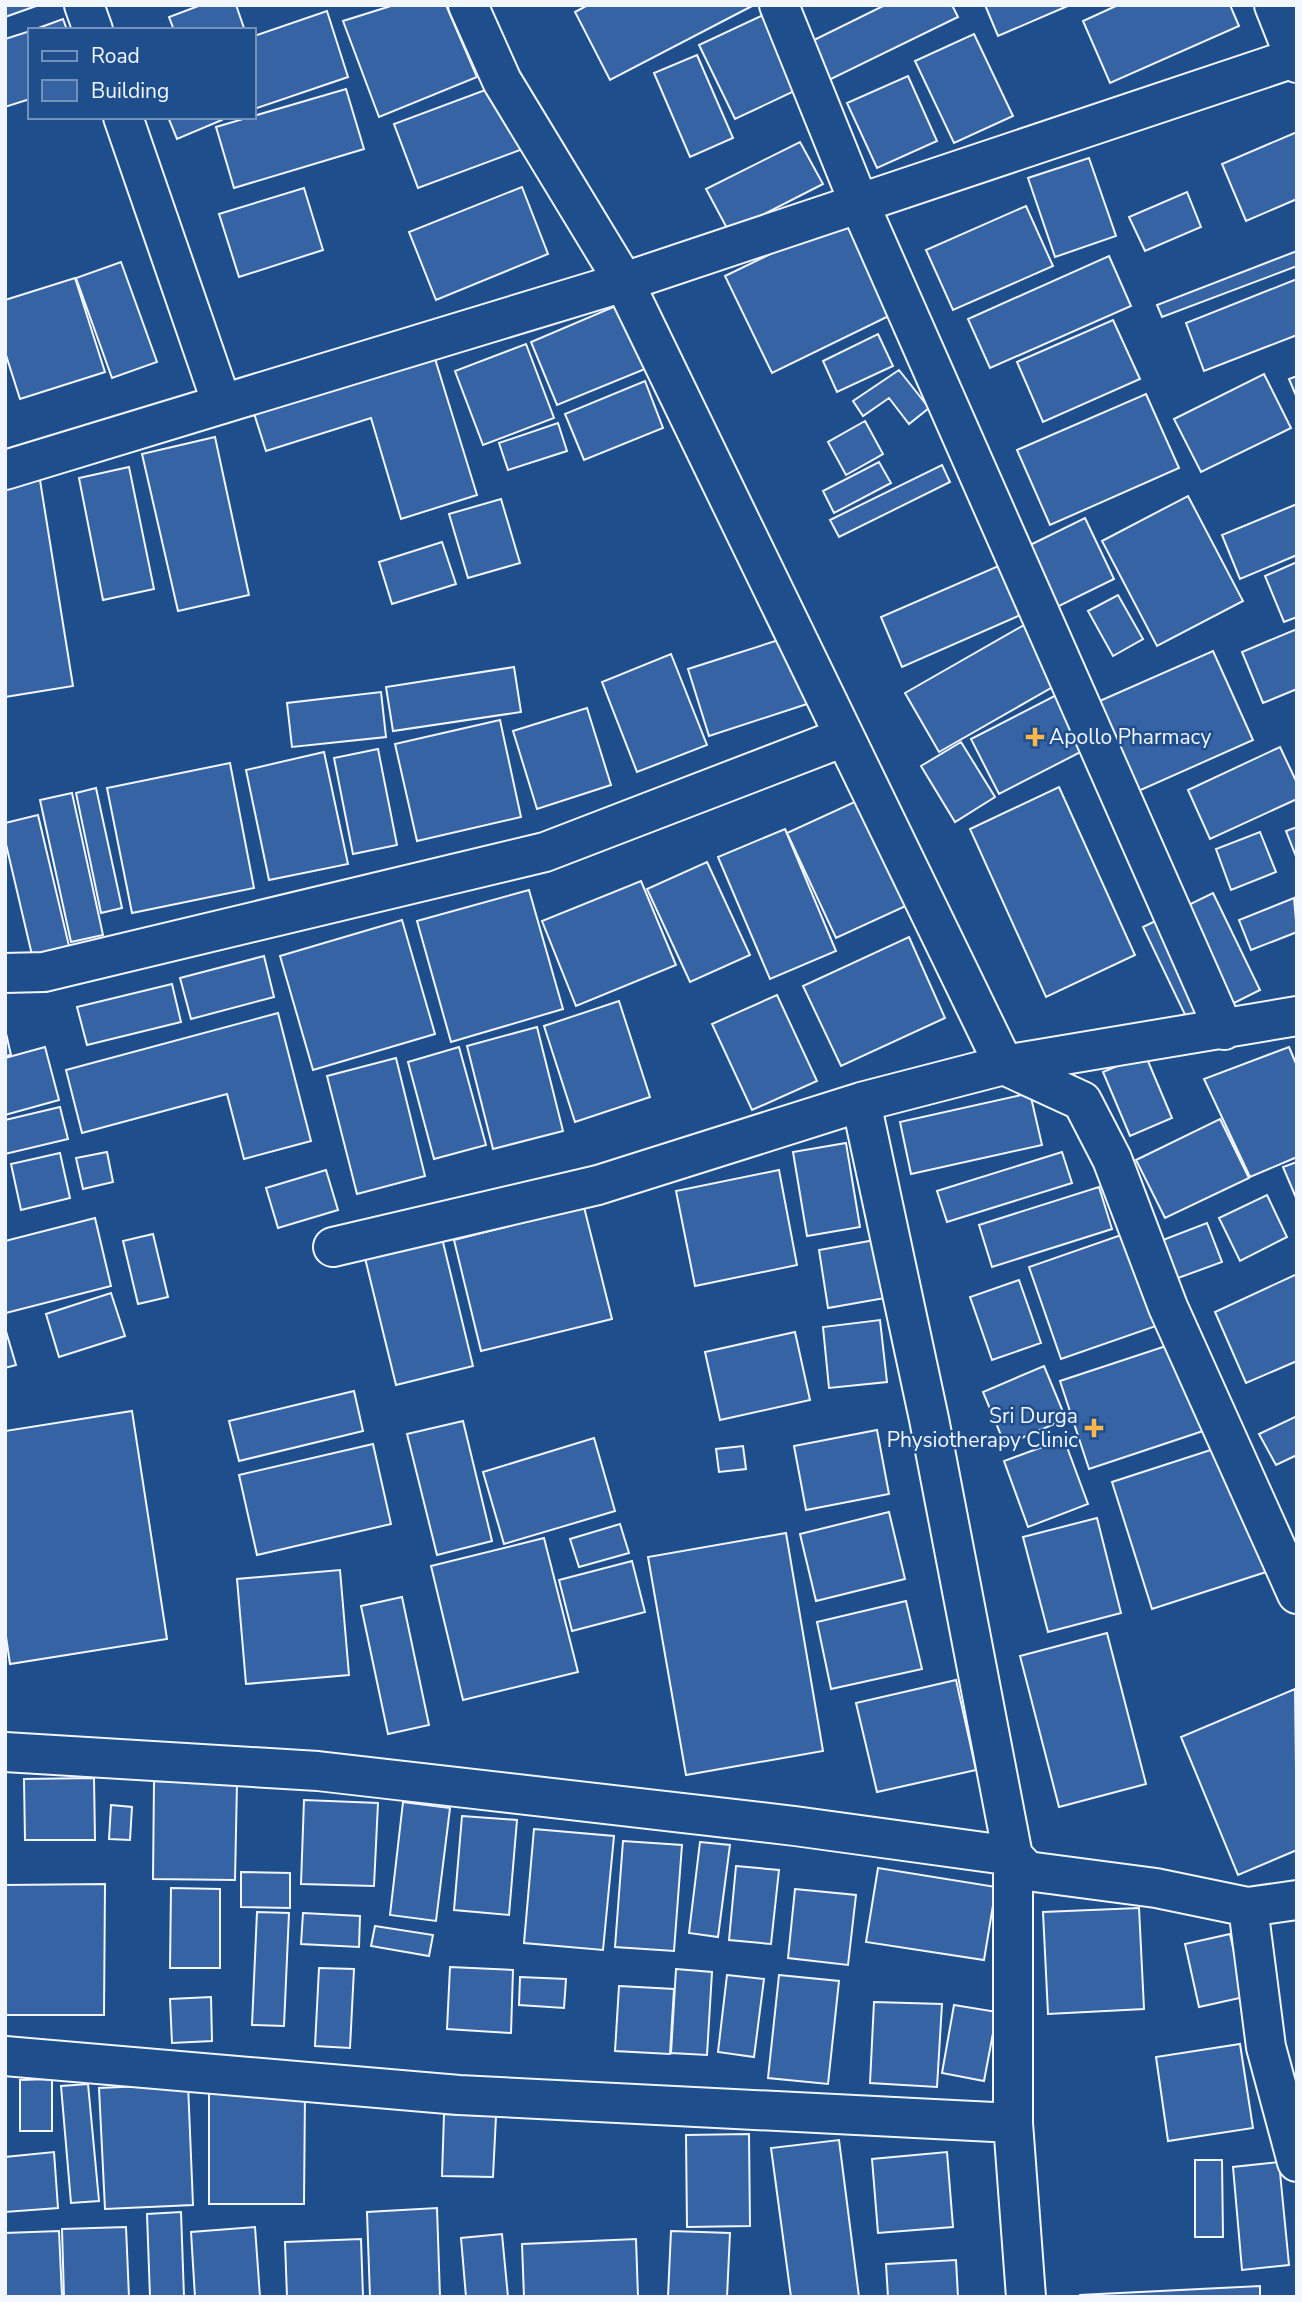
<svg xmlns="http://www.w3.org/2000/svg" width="1302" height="2302" viewBox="0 0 1302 2302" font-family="'Nunito Sans',sans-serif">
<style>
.building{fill:#3563a3;stroke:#f2f6ff;stroke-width:2}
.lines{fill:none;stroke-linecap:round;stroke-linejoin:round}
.minor-casing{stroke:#f2f6ff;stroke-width:42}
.minor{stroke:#1f4e8c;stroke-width:38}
.poi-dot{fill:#ffb74d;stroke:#1f4e8c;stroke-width:2.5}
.labels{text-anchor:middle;stroke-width:5;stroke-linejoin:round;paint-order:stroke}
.poi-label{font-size:21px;fill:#f2f6ff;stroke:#1f4e8c;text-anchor:start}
</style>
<rect width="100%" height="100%" fill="#1f4e8c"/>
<!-- building -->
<path class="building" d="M5,5H39L5,17Z
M201,5H236L244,28L174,30L169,17Z
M394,5H446L477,77L379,117L343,21Z
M588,5H754L610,80L575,12Z
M885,5H952L958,17L829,80L810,42Z
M985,5H1070L998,36Z
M1118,5H1230L1239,26L1110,83L1083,21Z
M327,11L348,77L254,109V36Z
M772,11L807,85L735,119L699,45Z
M63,19L67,30H33Z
M30,31V99L5,107V39Z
M974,34L1013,116L954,143L915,61Z
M697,55L733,138L690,157L654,73Z
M908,76L937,141L877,168L847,103Z
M504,83L528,147L418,188L394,124Z
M346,89L364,149L234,188L216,127Z
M168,117H221L222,120L177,139Z
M1297,132V199L1246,221L1222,164Z
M800,142L823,184L729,232L706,189Z
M1089,158L1116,236L1055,257L1028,178Z
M522,187L548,254L436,300L409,232Z
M304,188L323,250L239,277L219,214Z
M1187,192L1201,227L1145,251L1129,217Z
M1026,206L1053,266L953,310L926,250Z
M849,216L897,312L772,373L725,276Z
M1297,251V266L1162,317L1157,305Z
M1109,256L1131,306L990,368L968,319Z
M121,262L157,362L112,378L76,278Z
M75,278L105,372L20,399L5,352V300Z
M1297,279V335L1204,371L1186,323Z
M618,305L645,369L557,405L531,342Z
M1113,320L1140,379L1043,422L1017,362Z
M878,334L893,366L837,392L823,361Z
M526,344L554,418L483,445L455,371Z
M432,349L477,495L401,519L371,418L266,451L251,404Z
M899,370L929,408L909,424L889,398L863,416L853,401Z
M1264,374L1291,428L1201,472L1174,419Z
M1297,376V398L1289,379Z
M645,381L663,428L584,460L565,414Z
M1146,394L1179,468L1050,525L1017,450Z
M865,421L883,454L846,475L828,442Z
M558,423L567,451L508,470L499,443Z
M215,437L249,595L178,611L142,454Z
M879,462L891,483L834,513L823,491Z
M942,465L950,482L839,537L830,520Z
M129,467L154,589L103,600L79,478Z
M39,474L73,686L5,697V479Z
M1188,496L1243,601L1157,646L1102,541Z
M501,499L520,563L468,578L449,514Z
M1297,504V555L1240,579L1222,535Z
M1085,518L1114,579L1057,607L1028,546Z
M442,542L456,584L392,604L379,562Z
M1297,562V617L1284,622L1265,576Z
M1003,564L1025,613L902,667L881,617Z
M1118,595L1143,639L1113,656L1088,611Z
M1024,625L1058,684L939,752L905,693Z
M1297,629V689L1263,703L1242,652Z
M788,637L810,703L709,736L688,669Z
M1213,651L1253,740L1125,797L1086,707Z
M671,654L707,745L637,772L602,682Z
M514,667L521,712L393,731L386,687Z
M1068,689L1096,744L999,794L971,739Z
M381,692L386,737L292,747L287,703Z
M587,708L611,785L537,809L513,731Z
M500,720L521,817L417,841L395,744Z
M961,742L995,797L955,822L921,766Z
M1280,747L1297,783V799L1210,839L1188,790Z
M378,749L397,845L353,854L334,758Z
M324,752L348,864L269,880L246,770Z
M230,763L254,888L132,913L107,788Z
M1059,787L1135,955L1046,997L970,829Z
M96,788L122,908L101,913L76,793Z
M72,793L103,935L71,942L40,800Z
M861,799L910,904L836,938L787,833Z
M38,815L69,946L32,955L5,840V823Z
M1297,827V859L1286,831Z
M785,829L836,951L770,979L718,857Z
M1260,832L1276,872L1231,890L1216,849Z
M707,862L750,955L690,982L647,889Z
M641,881L676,965L576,1006L542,921Z
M529,890L563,1009L451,1042L417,921Z
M1213,893L1260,990L1190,1025L1143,927Z
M1294,898L1297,932L1251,950L1239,920Z
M402,920L435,1034L313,1070L280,956Z
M909,937L945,1018L841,1066L803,986Z
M264,956L274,997L191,1019L180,978Z
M172,984L181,1022L87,1045L77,1007Z
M777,995L817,1081L752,1110L712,1024Z
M619,1001L650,1097L575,1122L544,1026Z
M278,1013L311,1141L244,1159L227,1094L82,1133L66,1070Z
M537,1027L563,1131L493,1149L467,1046Z
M5,1029L11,1055L5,1056Z
M45,1047L59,1100L5,1115V1058Z
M459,1047L486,1145L434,1159L408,1062Z
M1289,1047L1297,1066V1157L1250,1177L1204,1079Z
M1145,1054L1172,1118L1130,1136L1103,1072Z
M396,1058L425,1176L357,1194L327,1076Z
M1030,1093L1042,1145L911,1174L900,1122Z
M60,1107L68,1139L5,1154V1120Z
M1220,1119L1249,1178L1165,1218L1136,1160Z
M846,1143L860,1227L807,1236L793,1152Z
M107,1152L113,1182L83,1189L76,1158Z
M1062,1152L1072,1183L947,1222L937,1191Z
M60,1153L70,1198L21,1210L11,1164Z
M1297,1162V1200L1283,1167Z
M326,1170L338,1210L278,1228L266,1188Z
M779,1170L797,1265L695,1286L676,1191Z
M1099,1187L1112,1229L992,1267L979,1225Z
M1267,1195L1287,1237L1240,1261L1219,1218Z
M584,1207L612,1319L481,1351L454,1240Z
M95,1218L111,1286L6,1313L5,1241Z
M1207,1223L1222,1262L1156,1286L1142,1248Z
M153,1234L168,1297L138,1304L123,1241Z
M441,1234L473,1366L396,1385L364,1254Z
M1124,1234L1156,1326L1061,1359L1029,1267Z
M875,1240L885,1298L828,1308L819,1250Z
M1297,1274V1361L1246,1383L1215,1312Z
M1019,1280L1041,1343L992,1360L970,1297Z
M111,1293L125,1336L59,1357L46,1314Z
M880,1320L887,1382L829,1388L823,1327Z
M5,1328L16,1365L5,1368Z
M795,1332L810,1400L720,1420L705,1352Z
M1175,1343L1203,1431L1089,1469L1060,1381Z
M1044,1366L1066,1419L1005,1445L983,1392Z
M354,1391L363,1431L239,1461L229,1421Z
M132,1411L167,1639L10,1664L5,1630V1431Z
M1297,1416V1455L1276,1465L1259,1434Z
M463,1421L492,1541L437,1555L407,1434Z
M877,1430L889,1494L806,1510L794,1446Z
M594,1438L615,1511L504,1544L483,1472Z
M1064,1439L1088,1504L1028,1527L1004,1461Z
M373,1444L391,1524L257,1555L239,1475Z
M1226,1445L1266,1572L1152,1609L1112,1482Z
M743,1446L746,1469L719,1472L716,1449Z
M889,1512L905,1579L816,1601L800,1534Z
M1097,1518L1121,1613L1048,1632L1023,1537Z
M620,1524L629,1553L579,1567L570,1539Z
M786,1533L823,1751L686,1775L648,1557Z
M544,1538L578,1672L463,1700L431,1566Z
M632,1561L645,1612L572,1631L559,1580Z
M340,1570L349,1675L246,1684L237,1579Z
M402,1597L429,1725L388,1734L361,1606Z
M906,1601L922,1669L831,1689L817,1622Z
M1107,1633L1146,1784L1059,1807L1020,1656Z
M956,1680L976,1770L877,1792L856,1703Z
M1295,1689L1297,1850L1238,1875L1181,1737Z
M94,1778L95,1840H25L24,1779Z
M154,1781L237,1782L235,1880L153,1879Z
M304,1800L378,1803L374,1886L301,1884Z
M403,1802L450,1808L436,1921L390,1915Z
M111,1805L132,1807L130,1840L109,1839Z
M462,1816L517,1820L509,1915L454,1910Z
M534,1829L614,1836L603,1950L524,1943Z
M623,1841L682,1845L674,1951L615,1947Z
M700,1842L730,1845L718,1937L689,1933Z
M736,1866L779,1870L771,1944L729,1940Z
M878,1868L996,1887L984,1960L866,1942Z
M241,1872L290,1873V1908L241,1907Z
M105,1884L104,2015H5V1885Z
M171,1888L220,1889V1968H170Z
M795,1889L856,1895L848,1965L788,1958Z
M1139,1908L1144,2009L1048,2014L1043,1912Z
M257,1912L289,1913L284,2026L252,2025Z
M303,1913L360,1916L359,1947L301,1944Z
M375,1926L433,1935L429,1956L371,1946Z
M1230,1934L1244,1997L1199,2007L1185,1944Z
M450,1967L513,1970L511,2033L447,2029Z
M319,1968L354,1969L350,2048L315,2046Z
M676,1969L712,1972L707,2055L671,2053Z
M727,1975L764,1979L754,2057L718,2052Z
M779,1975L839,1981L828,2084L768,2078Z
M520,1977L566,1979L564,2008L519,2005Z
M619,1986L674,1989L670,2054L615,2051Z
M211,1997L212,2041L172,2043L170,1999Z
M874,2002L942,2004L937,2087L870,2083Z
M954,2005L997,2012L984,2081L942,2073Z
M1240,2044L1253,2128L1168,2141L1156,2057Z
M52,2079V2131H20V2080Z
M88,2084L99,2201L71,2203L61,2086Z
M188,2084L193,2205L105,2209L99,2088Z
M209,2091H305L304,2204H209Z
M444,2114L496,2116L493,2177L442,2176Z
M749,2134L750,2226L687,2227L686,2135Z
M839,2140L859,2297H791L771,2148Z
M54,2152L58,2208L5,2212V2157Z
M947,2152L953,2227L878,2233L872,2159Z
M1195,2160H1222L1223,2237H1195Z
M1279,2162L1289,2265L1242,2270L1233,2167Z
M437,2208L440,2297H370L367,2212Z
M181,2212L184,2297H150L147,2214Z
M126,2227L129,2297H64L62,2229Z
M255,2227L260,2297H195L191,2232Z
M59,2231L62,2297H5V2233Z
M671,2231L730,2233L727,2297H668Z
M502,2234L508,2297H466L461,2238Z
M361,2239L363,2297H287L285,2242Z
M636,2239L638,2297H524L522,2244Z
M956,2260L958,2297H888L886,2264Z
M1260,2286V2297H1080V2295Z"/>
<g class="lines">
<defs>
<path id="minor" d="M84,5L93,30
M468,5L502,81L624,282L1004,1065L1082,1101L1112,1159L1168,1307L1297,1594
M779,5L859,203L1224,1030
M1274,5L1297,63
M123,117L222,404
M5,470L624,282L1297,57
M5,973L44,972L545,852L844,737
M861,1102L929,1419L1013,1856V2123L1026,2297
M333,1247L598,1185L861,1102L1004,1065L1297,1016
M5,1752L318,1771L795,1826L1013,1856L1027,1871L1156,1888L1248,1907L1297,1900
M1248,1907L1266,2047L1297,2162
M5,2056L459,2095L1013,2123"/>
</defs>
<!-- minor casing -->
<use href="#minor" class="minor-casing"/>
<!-- minor -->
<use href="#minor" class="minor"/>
</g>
<!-- markers -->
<g class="poi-dot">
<path d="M1031.5 726.5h7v7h7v7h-7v7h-7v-7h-7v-7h7z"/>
<path d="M1090.5 1417.5h7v7h7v7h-7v7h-7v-7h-7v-7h7z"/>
</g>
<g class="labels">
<!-- poi labels -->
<g class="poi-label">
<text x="1049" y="744">Apollo Pharmacy</text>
<text x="1078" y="1423" text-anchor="end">Sri Durga<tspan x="1078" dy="24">Physiotherapy Clinic</tspan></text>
</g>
</g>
<!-- border -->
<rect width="1302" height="2302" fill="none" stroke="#f2f6ff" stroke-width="14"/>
<!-- legend -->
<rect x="28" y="28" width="228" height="91" fill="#1f4e8c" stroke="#7391ba" stroke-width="2"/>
<rect x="42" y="51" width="35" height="10" fill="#1f4e8c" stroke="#7391ba" stroke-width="2"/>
<text x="91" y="63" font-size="21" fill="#f2f6ff">Road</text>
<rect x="42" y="80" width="35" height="21" fill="#3563a3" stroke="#7391ba" stroke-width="2"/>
<text x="91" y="98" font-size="21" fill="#f2f6ff">Building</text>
</svg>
